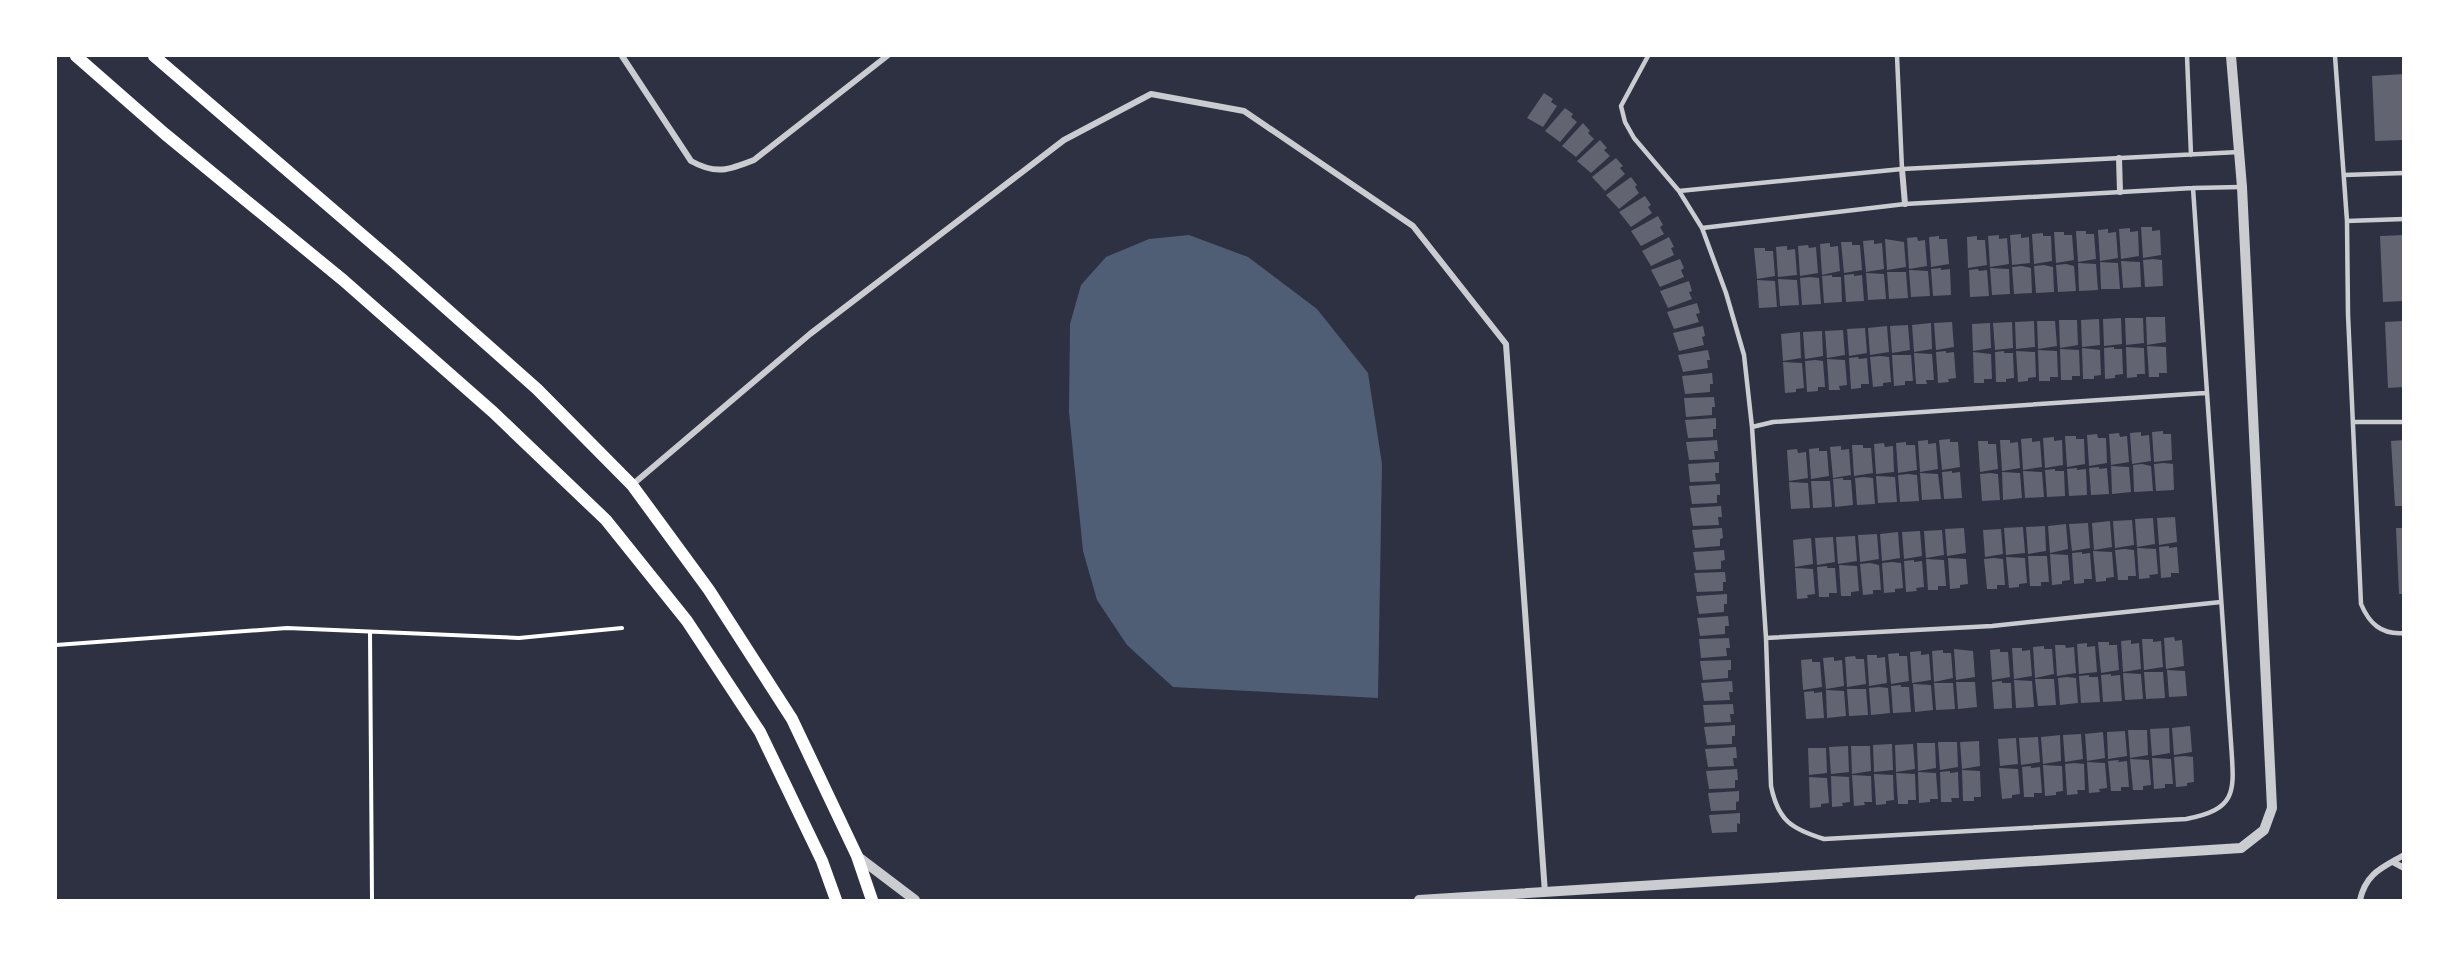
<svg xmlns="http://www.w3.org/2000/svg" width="2459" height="956" viewBox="0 0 2459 956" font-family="'DM Sans',sans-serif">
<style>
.water{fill:#4f5d75}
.building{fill:#626471}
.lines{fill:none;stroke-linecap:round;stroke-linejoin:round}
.path{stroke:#fff;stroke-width:4}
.service{stroke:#caccd0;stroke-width:4.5}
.minor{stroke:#caccd0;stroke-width:6}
.tertiary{stroke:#caccd0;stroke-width:10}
.secondary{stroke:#fff;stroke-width:12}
</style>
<rect width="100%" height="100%" fill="#2d3142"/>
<!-- water -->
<path class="water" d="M1189,235L1248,257L1317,309L1368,373L1382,464L1378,698L1173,687L1127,645L1097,600L1083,551L1069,412L1070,324L1081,285L1106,257L1149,239Z"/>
<!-- building -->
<path class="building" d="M2404,74V140L2375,141L2372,76Z
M1544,93L1553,99L1551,102L1557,106L1543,127L1527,118Z
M1565,108L1573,114L1571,117L1577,122L1560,142L1545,131Z
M1583,123L1590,131L1588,133L1594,139L1576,157L1562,146Z
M1600,140L1607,148L1604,150L1610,156L1591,173L1577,161Z
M1616,158L1623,166L1620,168L1625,174L1605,191L1592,177Z
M1631,177L1637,185L1635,187L1639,193L1619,209L1606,195Z
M1645,196L1651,205L1648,207L1652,213L1631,227L1619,212Z
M1658,216L1663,225L1660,227L1664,234L1641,246L1631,231Z
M2141,227H2152V231L2160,230L2161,255L2143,258Z
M2130,228V232L2138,231L2139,256L2121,259L2119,229Z
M2108,229V233L2116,232L2118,258L2100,261L2098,230Z
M2076,231H2086V234H2094L2096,259L2078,262Z
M2054,232H2064V235H2072L2074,260L2056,263Z
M2043,233V236H2051L2052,261L2034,264L2032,234Z
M2021,234V238L2029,237L2030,263L2012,265L2010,235Z
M1999,235V239L2007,238L2009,264L1990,267L1988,236Z
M2404,235V301L2383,302L2380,236Z
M1939,236V239H1947L1949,264L1931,267L1929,237Z
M1977,236V240H1985L1987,265L1968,268L1967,237Z
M1669,237L1674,247L1671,248L1674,255L1651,266L1642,251Z
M1917,237L1918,241L1925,240L1927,266L1909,269L1907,238Z
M1885,239L1904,242L1906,267L1887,270Z
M1874,240V244L1882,243L1884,269L1866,272L1863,241Z
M1841,242H1852V245H1860L1862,270L1844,273Z
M1830,243V247L1838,246L1840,271L1822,275L1820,244Z
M1808,245L1809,248L1816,247L1818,273L1800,276L1798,246Z
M1787,246V250L1795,249L1797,275L1778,277L1776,247Z
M1754,248H1765V251H1773L1775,276L1757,279Z
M1680,259L1684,268L1681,270L1684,277L1660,287L1651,270Z
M2153,259L2162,260L2163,286L2145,287L2143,260Z
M2121,261L2140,262L2141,287L2123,288Z
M2100,262L2118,263L2120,289H2101Z
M2078,263L2096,264L2098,290L2079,291Z
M2066,264L2074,266L2076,291L2058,292L2056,265Z
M2044,265L2053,267L2054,292L2036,293L2034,266Z
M2022,266L2031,268L2032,293L2014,294L2012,267Z
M1941,268V270L1950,269L1951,295L1933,296L1931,269Z
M1990,268L2009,269L2010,294L1992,295Z
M1978,269L1979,271L1987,270L1989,296L1970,297L1969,270Z
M1909,270L1928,271L1930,296L1911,297Z
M1887,272H1906L1908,298L1889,299Z
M1866,273L1884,274L1886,299L1868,300Z
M1854,274V276L1862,275L1864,301L1846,302L1844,275Z
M1832,275V277H1841L1842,302L1824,303L1822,276Z
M1810,277L1819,278L1821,304L1802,305L1800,278Z
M1778,279L1797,280L1799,305L1780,306Z
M1757,280L1775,281L1777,307L1759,308Z
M1689,281L1692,291L1689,292L1692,299L1668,308L1660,291Z
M1697,303L1700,313L1696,314L1699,322L1674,329L1667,312Z
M2146,317H2165L2166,342L2147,345Z
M2121,318L2122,344L2104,346L2103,319Z
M2125,318H2143L2144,343L2126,345Z
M2099,319L2100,345L2082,347L2081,320Z
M2059,320H2077L2078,345L2060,348Z
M2034,321L2035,347L2016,349L2015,322Z
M2037,321H2055L2057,346L2038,349Z
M2404,321V387L2388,388L2385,322Z
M1952,322L1954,347L1936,350L1934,323Z
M2012,322L2013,348L1995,350L1993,323Z
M1931,323L1932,349L1914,352L1912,325Z
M1990,323L1991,348L1973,351L1972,324Z
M1908,325L1910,350L1892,353L1890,326Z
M1703,326L1705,336L1702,337L1704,345L1679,351L1673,333Z
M1887,326L1889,352L1870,355L1868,328Z
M1865,328L1867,353L1849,356L1847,329Z
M1843,330L1845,355L1827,358L1825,331Z
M1822,331L1823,356L1805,359L1803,332Z
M1800,332L1801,358L1783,361L1781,334Z
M2147,346L2166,347L2167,373H2159V377H2149Z
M2114,347V349H2122L2123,374L2115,375V378L2105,379L2104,348Z
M2126,347L2144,348L2145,374H2137V377L2127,378Z
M2082,348L2100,350L2101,375L2094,376V379H2083Z
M2060,349L2079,350L2080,376H2072V380H2061Z
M1708,350L1710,360H1707L1708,368L1683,372L1678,355Z
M2038,350L2057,351L2058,377H2050V381H2039Z
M1946,351V353L1954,352L1956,378L1948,379L1949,382L1938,383L1936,352Z
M2004,351V353H2013L2014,378L2006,379V382H1996L1995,352Z
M2016,351L2035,352L2036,377L2028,378V381L2018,382Z
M1973,352L1991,354L1992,379H1984V383H1974Z
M1914,353L1932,354L1934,380H1926L1927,384H1916Z
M1892,355H1911L1913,381H1905V385L1894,386Z
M1880,356L1889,357L1891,382L1883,383V386L1873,387L1870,357Z
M1858,357L1859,359L1867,358L1869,384H1861V388L1851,389L1849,358Z
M1827,359L1845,360L1847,385L1839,386L1840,390H1829Z
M1815,360L1823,361L1825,387H1818V391L1807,392L1805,361Z
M1783,362L1802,363L1804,388L1796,389V392L1785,393Z
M1712,373L1713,384H1710V392L1685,394L1682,376Z
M1714,397L1715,407H1712V415L1686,417L1684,398Z
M1716,418V429H1713V437L1688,438L1685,420Z
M2163,431V434H2171L2172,460L2154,462L2152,432Z
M2141,432V436L2149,435L2151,461L2132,464L2130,433Z
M2119,433L2120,437L2127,436L2129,462L2111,465L2109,434Z
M2097,434L2098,438H2106L2107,463L2089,466L2087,435Z
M2065,436H2076V439H2084L2085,464L2067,467Z
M2054,437V441L2062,440L2063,465L2045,468L2043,438Z
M2032,438V442L2040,441L2042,467L2023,470L2021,439Z
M1950,439V442H1958L1960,467L1942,470L1939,440Z
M1717,440L1718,451H1714L1715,459L1689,460L1686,442Z
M1928,440V444L1936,443L1938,469L1920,472L1918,441Z
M2000,440H2010V443L2018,442L2020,468L2002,471Z
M2404,440V506H2395L2391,441Z
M1978,441H1988V444H1996L1998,469L1980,472Z
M1906,442V445H1915L1917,470L1898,473L1896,443Z
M1884,443L1885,447L1893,446L1894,472L1876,474L1874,444Z
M1852,445H1863V448H1871L1873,473L1854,476Z
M1841,446V450L1849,449L1851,475L1833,478L1830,447Z
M1819,448V451H1827L1829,476L1811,479L1809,449Z
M1797,449L1798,453L1806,452L1808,478L1789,481L1787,450Z
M1719,462V473H1715L1716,481L1690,482L1688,464Z
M2164,463L2173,464L2174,490L2156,491L2154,464Z
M2142,464L2151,466L2153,491L2134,492L2133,465Z
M2111,466L2129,467L2131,492L2112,494Z
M2099,467V469L2107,468L2109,494L2091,495L2089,468Z
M2077,468V470L2086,469L2087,495L2069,496L2067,469Z
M2055,469V471H2064L2065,496L2047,497L2045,470Z
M1952,471V473L1960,472L1962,498L1944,499L1942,472Z
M2023,471L2042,472L2044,497L2025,498Z
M2002,472L2020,473L2022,498L2003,500Z
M1920,473L1938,474L1941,499L1922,500Z
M1990,473L1998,474L2000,500L1982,501L1980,474Z
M1908,474L1917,475L1919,501L1900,502L1898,475Z
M1876,476L1895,477L1897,502L1878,503Z
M1864,477L1873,478L1875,504L1857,505L1855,478Z
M1843,478V480H1851L1853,505L1835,507L1833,479Z
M1811,481H1830L1832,507L1813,508Z
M1789,482L1808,483L1810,508L1791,509Z
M1720,484V495H1717V503L1692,504L1689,486Z
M1721,506L1722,517H1718L1719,525L1693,526L1690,508Z
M2175,517L2177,542L2159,545L2157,518Z
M2153,518L2155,544L2137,547L2135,519Z
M2132,520L2134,545L2115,548L2113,521Z
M2110,521L2112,547L2094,550L2092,523Z
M2088,523L2090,548L2072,551L2069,524Z
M2066,524L2068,549L2050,553L2048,526Z
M2045,526L2046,551L2028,554L2026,527Z
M2023,527L2025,553L2006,555L2004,528Z
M1722,528L1723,538L1720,539V546L1695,548L1692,530Z
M1964,528L1966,553L1947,556L1945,529Z
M2396,528H2404V594H2399Z
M2001,529L2003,554L1985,557L1983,530Z
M1942,530L1944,555L1926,558L1924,531Z
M1920,531L1922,556L1904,559L1902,532Z
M1898,532L1900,558L1882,561L1880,534Z
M1877,534L1879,559L1860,562L1858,535Z
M1855,536L1857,561L1838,564L1836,537Z
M1833,537L1835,562L1817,565L1815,538Z
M1811,538L1813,564L1795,567L1793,540Z
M2169,546V548L2177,547L2179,573H2171V577L2161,578L2159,547Z
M2137,548L2156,549L2158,574L2149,575L2150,578L2139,579Z
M2125,549L2134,550L2136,576H2128V580H2118L2115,550Z
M1724,550L1725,560L1721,561V569L1696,570L1693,552Z
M2093,551L2112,552L2114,577L2106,578V581L2096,582Z
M2082,552V554L2090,553L2092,579H2084V583L2074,584L2072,553Z
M2050,554L2068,555L2070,580L2062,581V584L2052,585Z
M2028,556H2047L2049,582H2041V586H2030Z
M2006,557L2025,558L2027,583L2019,584V587L2009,588Z
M1948,558L1966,559L1968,584L1960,585V588L1950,589Z
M1994,558L2003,559L2005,585H1997V589H1987L1984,559Z
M1926,559L1944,560L1946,586H1938V590H1928Z
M1914,560V562L1922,561L1924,587L1916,588L1917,591L1906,592L1904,561Z
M1892,562L1901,563L1903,588L1895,589V592L1884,593L1882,563Z
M1870,563L1879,565L1881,590H1873V594L1863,595L1860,564Z
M1839,565L1857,566L1859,591L1851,592V596H1841Z
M1827,566V568H1835L1837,593H1829V597H1819L1817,567Z
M1795,568L1813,569L1815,594L1807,595L1808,598L1797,599Z
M1725,572L1726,582H1723V591L1697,592L1694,573Z
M1727,594V604H1724V612L1699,614L1696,596Z
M1728,616L1729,626H1725V634L1700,636L1697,618Z
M2174,637L2175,641L2182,640L2184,666L2166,669L2164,638Z
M1729,638L1730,648H1726L1727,656L1701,658L1699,639Z
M2142,639H2153V642L2161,641L2163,667L2144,670Z
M2131,640V644L2139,643L2141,669L2123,672L2121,641Z
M2098,642H2109V645H2117L2119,670L2101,673Z
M2087,643V647L2095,646L2097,672L2079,674L2077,644Z
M2055,645H2065L2066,648L2074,647L2076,673L2057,676Z
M2044,646V649H2052L2054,674L2035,678L2033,647Z
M2012,648H2022V651L2030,650L2032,676L2014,679Z
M1954,649L1973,651L1975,677L1956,680Z
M2000,649V652H2008L2010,677L1992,680L1990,650Z
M1943,650V653H1951L1953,678L1934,682L1932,651Z
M1921,651V655L1929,654L1931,680L1912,683L1910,652Z
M1899,653V656H1907L1909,681L1891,684L1888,654Z
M1867,655H1877V658L1885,657L1887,683L1869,686Z
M1855,656L1856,659H1864L1866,684L1847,687L1845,657Z
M1834,657V661L1842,660L1844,686L1826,689L1823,658Z
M1812,659V662H1820L1822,687L1803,690L1801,660Z
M1731,660V670H1728V678L1703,680L1700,661Z
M2167,670L2185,671L2187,696L2169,697Z
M2144,672H2163L2165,698L2146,699Z
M2123,673L2141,674L2143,699L2125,700Z
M2111,674V676L2120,675L2122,701L2103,702L2101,675Z
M2089,675V677H2098L2100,702L2081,703L2079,676Z
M2067,677L2076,678L2078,703L2060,705L2058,678Z
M2035,679H2054L2056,705L2038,706Z
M2014,680L2032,681L2034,707L2016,708Z
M1732,681L1733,692H1729L1730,700L1704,701L1701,683Z
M2002,681V683H2011L2012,708L1994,709L1992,682Z
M1956,682H1975L1977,707L1958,709Z
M1934,683H1953L1955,709L1936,710Z
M1913,684L1931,685L1933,710L1915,712Z
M1901,685V687H1909L1911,712L1893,713L1891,686Z
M1879,687L1888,688L1890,713L1871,715L1869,688Z
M1847,689H1866L1868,715L1849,716Z
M1826,690L1844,691L1846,716L1827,718Z
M1814,691V693L1822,692L1824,718L1806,719L1804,692Z
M1733,704L1734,714H1730L1731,722L1705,723L1703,705Z
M1735,725V736H1732V744L1707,745L1704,727Z
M2190,726L2192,752L2174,755L2172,728Z
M2169,728L2170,753L2152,756L2150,729Z
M2128,730H2147L2148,755L2130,758Z
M2125,731L2127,756L2108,759L2107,732Z
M2103,732L2105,758L2087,761L2085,734Z
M2081,734L2083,759L2065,762L2063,735Z
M2060,735L2061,761L2043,764L2041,737Z
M2038,737L2040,762L2021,765L2019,738Z
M2016,738L2018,764L2000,766L1998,739Z
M1979,741L1980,766L1962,769L1960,742Z
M1938,742H1957L1958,767L1940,770Z
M1917,743H1935L1936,768L1918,771Z
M1892,744L1893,770L1874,772L1873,745Z
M1913,744L1915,769L1896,772L1895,745Z
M1848,746L1849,772L1831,774L1829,747Z
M1851,746H1870L1871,771L1852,774Z
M1736,747L1737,758H1733L1734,766L1708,767L1705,749Z
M1808,748H1826L1827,773L1809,775Z
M2184,756L2193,757L2194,782L2187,783V786L2176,787L2174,757Z
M2152,758L2171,759L2173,784H2165V788L2154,789Z
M2130,759L2149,760L2151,785L2143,786V790H2133Z
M2119,760L2118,762L2127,761L2129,787H2121V791H2111L2108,761Z
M2087,762L2105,763L2107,788L2099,789L2100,792L2089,793Z
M2075,763L2084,764L2085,790H2077L2078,794L2067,795L2065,764Z
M2043,765L2062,766L2063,791L2056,792V795L2045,796Z
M2031,766V768L2040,767L2042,793H2034V797H2024L2022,767Z
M1999,768L2018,769L2020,794L2012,795V798L2002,799Z
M1737,769L1738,780H1735V788L1709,789L1706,771Z
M1962,770L1980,771L1981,797H1974V801H1963Z
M1950,771V773L1958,772L1959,798H1951L1952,802H1941L1940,772Z
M1918,772L1936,773L1938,799H1930V802L1919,803Z
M1896,773L1915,774L1916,800H1908V804H1898Z
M1874,774L1893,775L1894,800L1886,801V804L1876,805Z
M1852,775L1871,776L1872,802H1864L1865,805L1854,806Z
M1831,776L1849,777L1850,802L1842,803L1843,806L1832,807Z
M1809,777L1827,778L1829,803L1821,804V807L1810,808Z
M1739,791V801L1736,802V810L1711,811L1708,793Z
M1740,813V824L1737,823V832L1712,833L1709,815Z"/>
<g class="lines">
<!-- path -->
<path class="path" d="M370,632L372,900
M56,645L287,628L519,638L622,628"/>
<!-- service -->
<path class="service" d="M1648,56L1621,106L1625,122L1634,138L1679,191L1702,228L1726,293L1744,355L1752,427L1766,638L1771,786C1778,821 1792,829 1824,839L2186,819C2239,809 2234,790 2231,743L2193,188
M1897,56L1902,169
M2187,56L2191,155
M2335,56L2347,221L2348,314L2361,604C2369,623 2381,635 2404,633
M2344,175L2404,173
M1679,191L1902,169L2239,152
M2347,221L2404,219
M1702,228L1905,204L2193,188L2241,187
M2353,422H2404
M1752,427L1773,422L2205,393
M1766,638L1992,626L2221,602"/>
<!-- minor -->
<path class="minor" d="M622,56L691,161C716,175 729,170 754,160L887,56
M2119,158L2120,192
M1902,169L1905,204
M632,485L810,334L1064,140L1151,94L1244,111L1413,226L1506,344L1545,893
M2393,862L2404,868
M2360,900C2366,873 2382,868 2404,855"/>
<!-- tertiary -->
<path class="tertiary" d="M857,856L915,900
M1419,900L2241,848L2264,830L2272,808L2242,187L2231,56"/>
<!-- secondary -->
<path class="secondary" d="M76,56L165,134L343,280L493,412L606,520L687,621L760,732L822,861L836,900
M154,56L395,263L537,389L632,485L709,590L792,719L857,856L872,900"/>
</g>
<!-- border -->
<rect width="2459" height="956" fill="none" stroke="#ffffff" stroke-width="114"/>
</svg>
